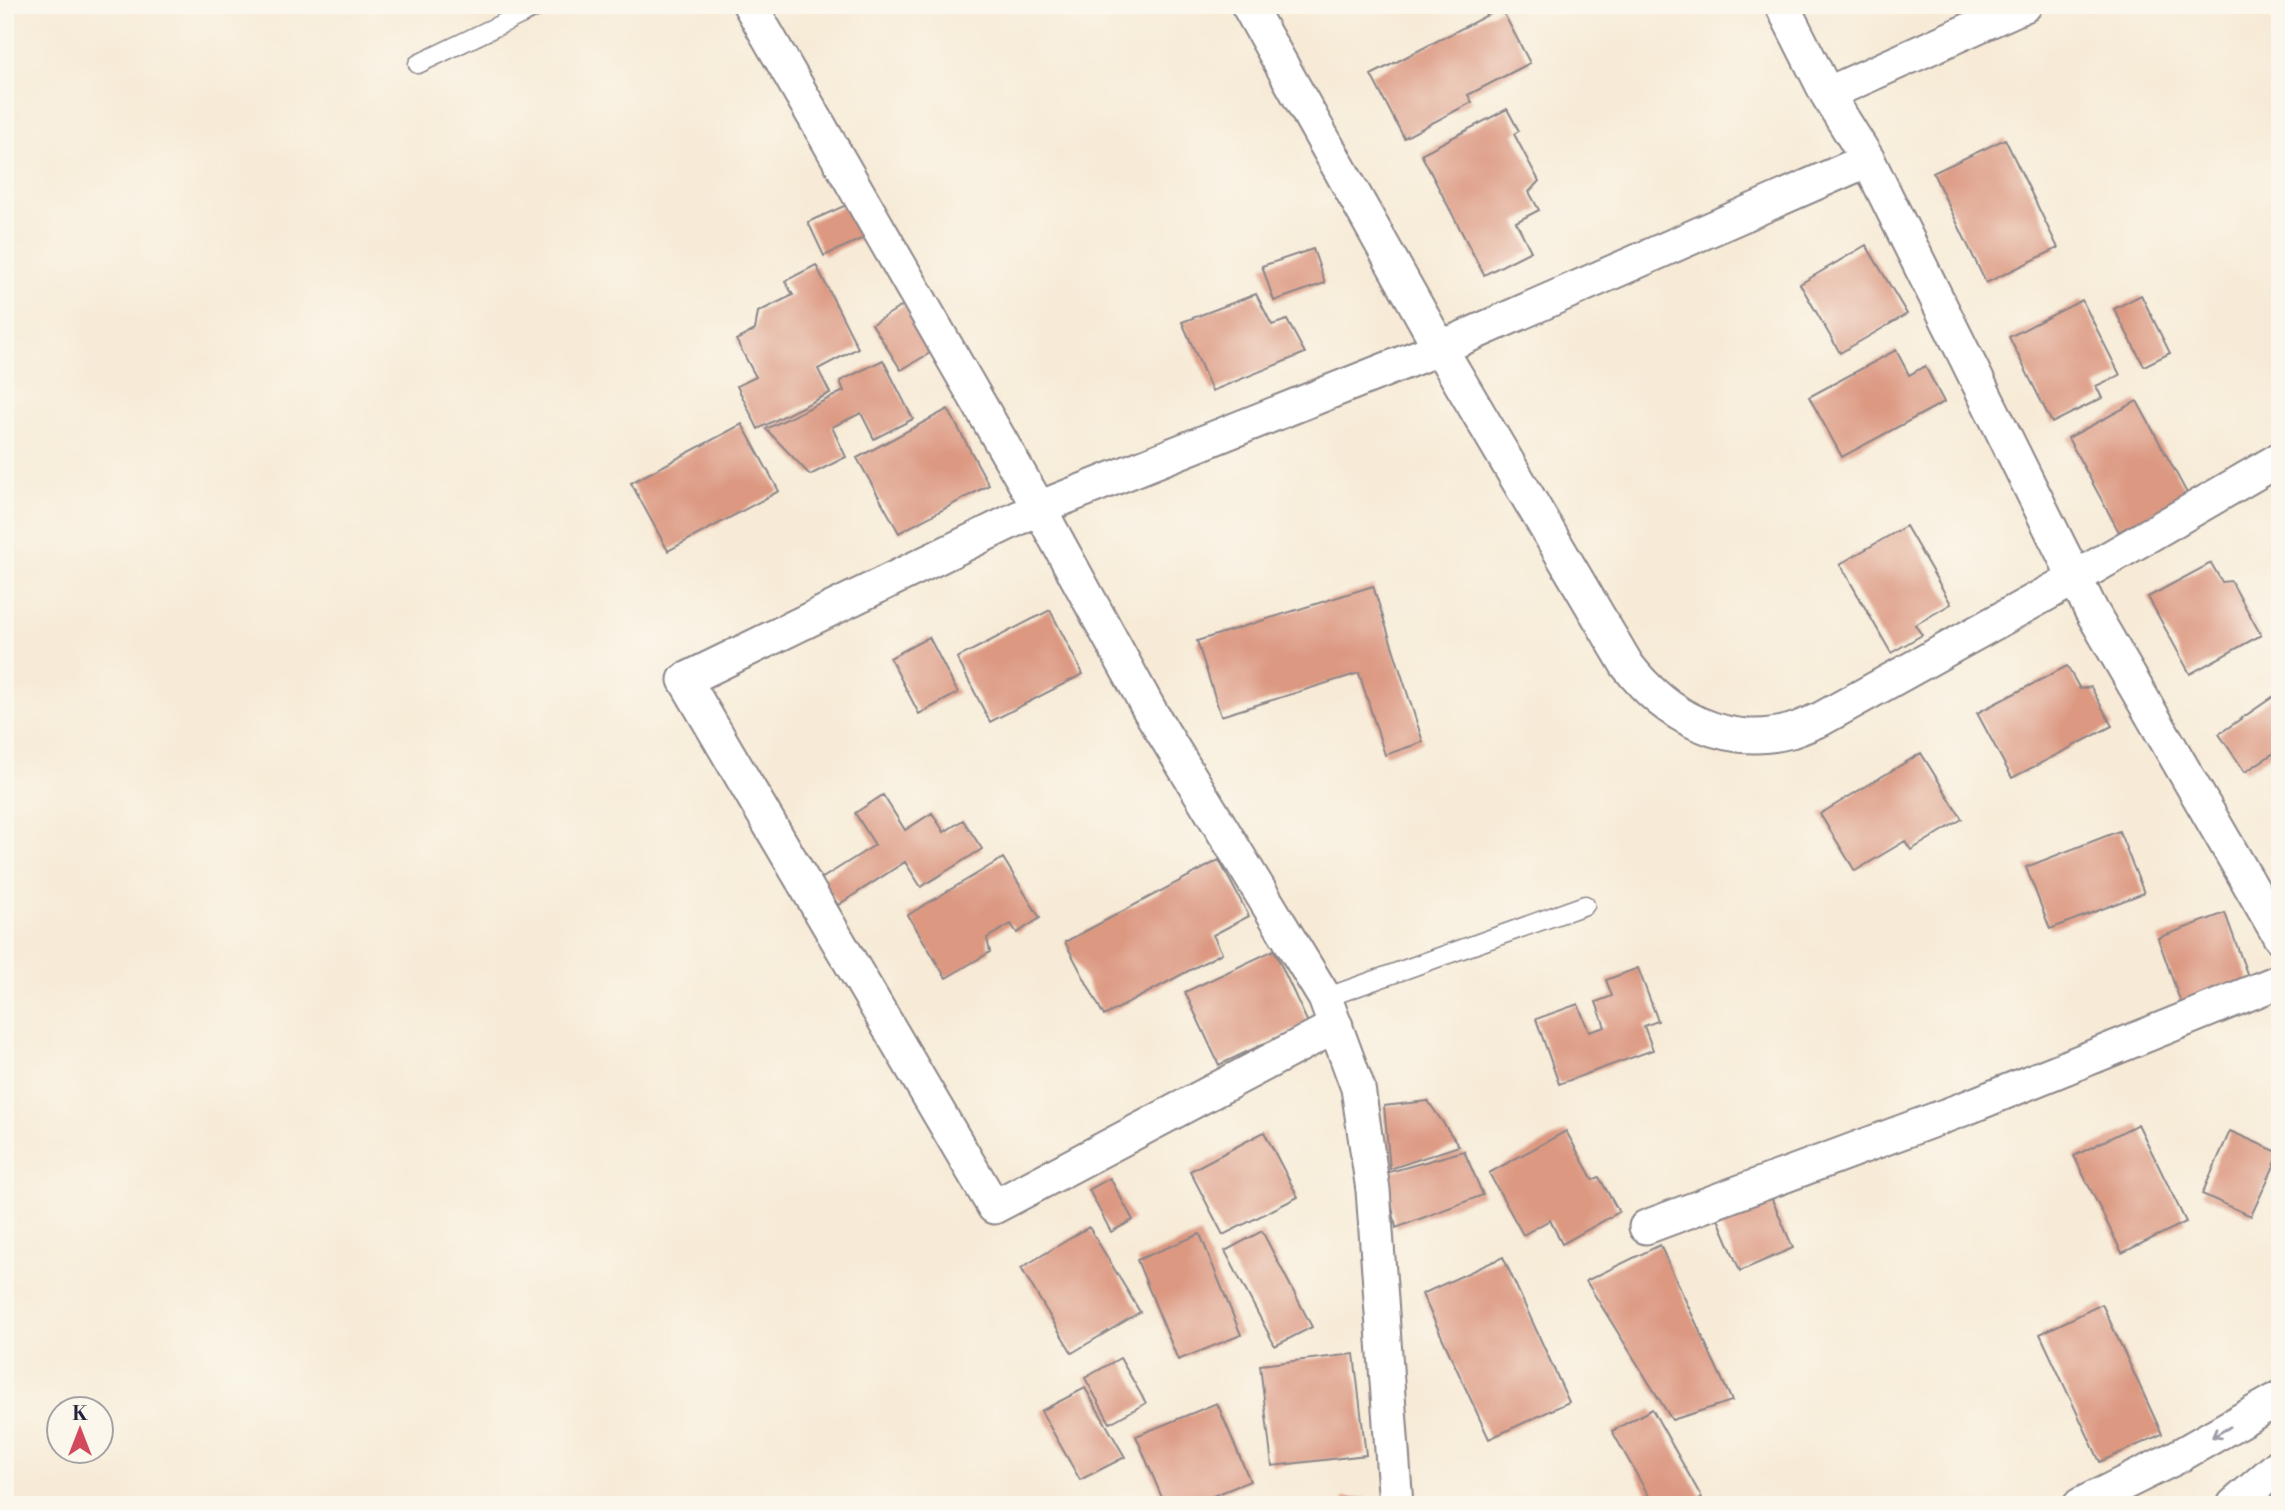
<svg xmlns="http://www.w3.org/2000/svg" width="2285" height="1510" viewBox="0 0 2285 1510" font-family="'Libre Bodoni',serif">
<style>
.building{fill:#dc9881}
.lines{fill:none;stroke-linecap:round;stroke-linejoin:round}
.service-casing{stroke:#8c8689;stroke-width:21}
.minor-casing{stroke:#8c8689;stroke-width:37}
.service{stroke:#fff;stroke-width:18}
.minor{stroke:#fff;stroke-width:33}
.oneway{stroke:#9c9ca7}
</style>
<rect width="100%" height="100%" fill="#fbf7ec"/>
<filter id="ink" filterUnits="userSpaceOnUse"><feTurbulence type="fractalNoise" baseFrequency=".0143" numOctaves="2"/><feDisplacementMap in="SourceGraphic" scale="14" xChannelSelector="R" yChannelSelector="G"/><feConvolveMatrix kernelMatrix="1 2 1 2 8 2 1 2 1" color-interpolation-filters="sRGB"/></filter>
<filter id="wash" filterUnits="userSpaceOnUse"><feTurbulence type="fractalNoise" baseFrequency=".00686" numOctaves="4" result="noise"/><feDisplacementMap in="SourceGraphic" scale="28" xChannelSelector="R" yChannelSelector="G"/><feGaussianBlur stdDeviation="1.57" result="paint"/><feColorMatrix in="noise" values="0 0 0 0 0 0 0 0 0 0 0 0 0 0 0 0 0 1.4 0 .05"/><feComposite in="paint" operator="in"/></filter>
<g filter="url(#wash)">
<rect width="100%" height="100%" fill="#f7ebd7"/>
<g id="blocks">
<!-- building -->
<path class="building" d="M1501,8L1530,63L1468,95L1472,102L1404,138L1371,75Z
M1507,109L1519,131L1514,134L1539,181L1529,192L1539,210L1516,222L1531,251L1484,275L1421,154Z
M2005,139L2058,248L1986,283L1933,173Z
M853,202L868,236L824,256L808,222Z
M1866,245L1907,314L1840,353L1800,284Z
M1313,249L1325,283L1274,301L1262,266Z
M816,265L858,348L818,369L830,393L758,429L737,386L756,377L736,340L755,330L758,312L793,295L785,281Z
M1256,294L1272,325L1287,320L1305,353L1212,391L1182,322Z
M2141,295L2170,353L2144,366L2114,309Z
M2082,300L2120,375L2096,386L2102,398L2052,423L2009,337Z
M907,303L935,350L901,370L872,324Z
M1896,350L1909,375L1925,366L1944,402L1842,457L1809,397Z
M883,360L913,419L874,439L861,413L832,427L846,457L810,475L766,429L844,391L840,381Z
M2137,401L2188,495L2119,532L2068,438Z
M948,409L989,485L899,533L857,458Z
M742,424L779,491L668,551L631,483Z
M1906,526L1951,604L1915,625L1922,635L1891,653L1840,564Z
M2211,563L2222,582L2231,581L2261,635L2190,674L2148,597Z
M1373,586L1423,742L1385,755L1359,673L1221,716L1197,641Z
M1050,610L1083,674L990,722L957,658Z
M929,637L958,693L919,714L890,658Z
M2067,666L2080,689L2091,687L2112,726L2012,778L1977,713Z
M2280,692V749L2245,772L2219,734Z
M1921,753L1962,819L1911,850L1905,841L1855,871L1820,814Z
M883,795L905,830L932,813L944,832L963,820L982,849L921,887L905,862L838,905L821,879L875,845L855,813Z
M2119,831L2144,893L2050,929L2026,867Z
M1003,858L1040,918L1017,933L1011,924L987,938L990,952L946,978L908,915Z
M1219,860L1249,916L1213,935L1222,953L1104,1016L1065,942Z
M2225,913L2250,982L2182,1006L2158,938Z
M1274,950L1308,1023L1219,1065L1185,992Z
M1638,968L1658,1021L1644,1026L1653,1050L1559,1084L1536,1019L1578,1004L1589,1032L1605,1027L1596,1002L1612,996L1606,980Z
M1428,1101L1459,1146L1390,1169L1384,1106Z
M2138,1124L2186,1222L2122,1253L2074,1156Z
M1566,1131L1593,1180L1599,1177L1619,1212L1562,1244L1550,1220L1523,1235L1489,1173Z
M2230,1131L2280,1153L2251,1216L2202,1194Z
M1264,1132L1298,1197L1223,1235L1190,1171Z
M1464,1151L1483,1195L1396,1228L1386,1173Z
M1110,1178L1133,1220L1111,1232L1089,1190Z
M1771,1197L1793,1248L1740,1271L1718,1219Z
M1089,1227L1140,1312L1072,1353L1021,1268Z
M1262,1231L1312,1327L1275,1346L1225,1251Z
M1200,1234L1241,1335L1178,1360L1137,1260Z
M1660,1245L1732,1401L1672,1420L1586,1281Z
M1503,1257L1569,1402L1489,1439L1422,1294Z
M2102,1304L2162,1434L2100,1462L2040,1334Z
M1354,1354L1366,1455L1272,1466L1260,1365Z
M1120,1358L1146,1403L1110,1423L1085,1378Z
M1085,1388L1125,1457L1080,1480L1041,1411Z
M1217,1403L1250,1481L1191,1505H1165L1136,1436Z
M1652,1409L1702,1498L1691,1505H1654L1612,1431Z
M1343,1498H1367V1505H1344Z"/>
</g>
</g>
<g filter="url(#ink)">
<use href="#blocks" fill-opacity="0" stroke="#8c8689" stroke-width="2"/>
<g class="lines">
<defs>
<path id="service" d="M418,64L541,5
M1325,998L1585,905"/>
<path id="minor" d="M750,5L1039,508L1150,711L1325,998L1358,1088L1373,1190L1396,1505
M1248,5L1440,348L1868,160
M1782,5L1827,94L1868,160L2091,610L2280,937
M1827,94L2025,5
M1336,1026L994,1207L685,680L1039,508L1440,348L1627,665C1666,716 1725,749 1791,731C1801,728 1811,723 1821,719L2075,578L2280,459
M1646,1227L1966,1108L2280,981
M2080,1505L2177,1457L2280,1398
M2234,1505L2280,1465"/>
</defs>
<!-- service casing -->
<use href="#service" class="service-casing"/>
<!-- minor casing -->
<use href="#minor" class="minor-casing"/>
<!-- service -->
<use href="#service" class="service"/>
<!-- minor -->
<use href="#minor" class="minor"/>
</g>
<!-- one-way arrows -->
<defs><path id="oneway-shaft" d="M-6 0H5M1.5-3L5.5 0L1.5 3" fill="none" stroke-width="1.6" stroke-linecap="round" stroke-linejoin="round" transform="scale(1.75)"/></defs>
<use class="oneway" href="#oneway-shaft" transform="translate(2221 1432) rotate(150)"/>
</g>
<!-- margin -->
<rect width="2285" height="1510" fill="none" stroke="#fbf7ec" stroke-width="28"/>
<!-- north arrow -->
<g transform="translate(80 1430)"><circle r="33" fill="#fbf7ec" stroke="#a4a2a5" stroke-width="2"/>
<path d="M0-5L12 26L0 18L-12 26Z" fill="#d1495b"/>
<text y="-10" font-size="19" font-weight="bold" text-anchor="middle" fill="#22223b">K</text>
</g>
</svg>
